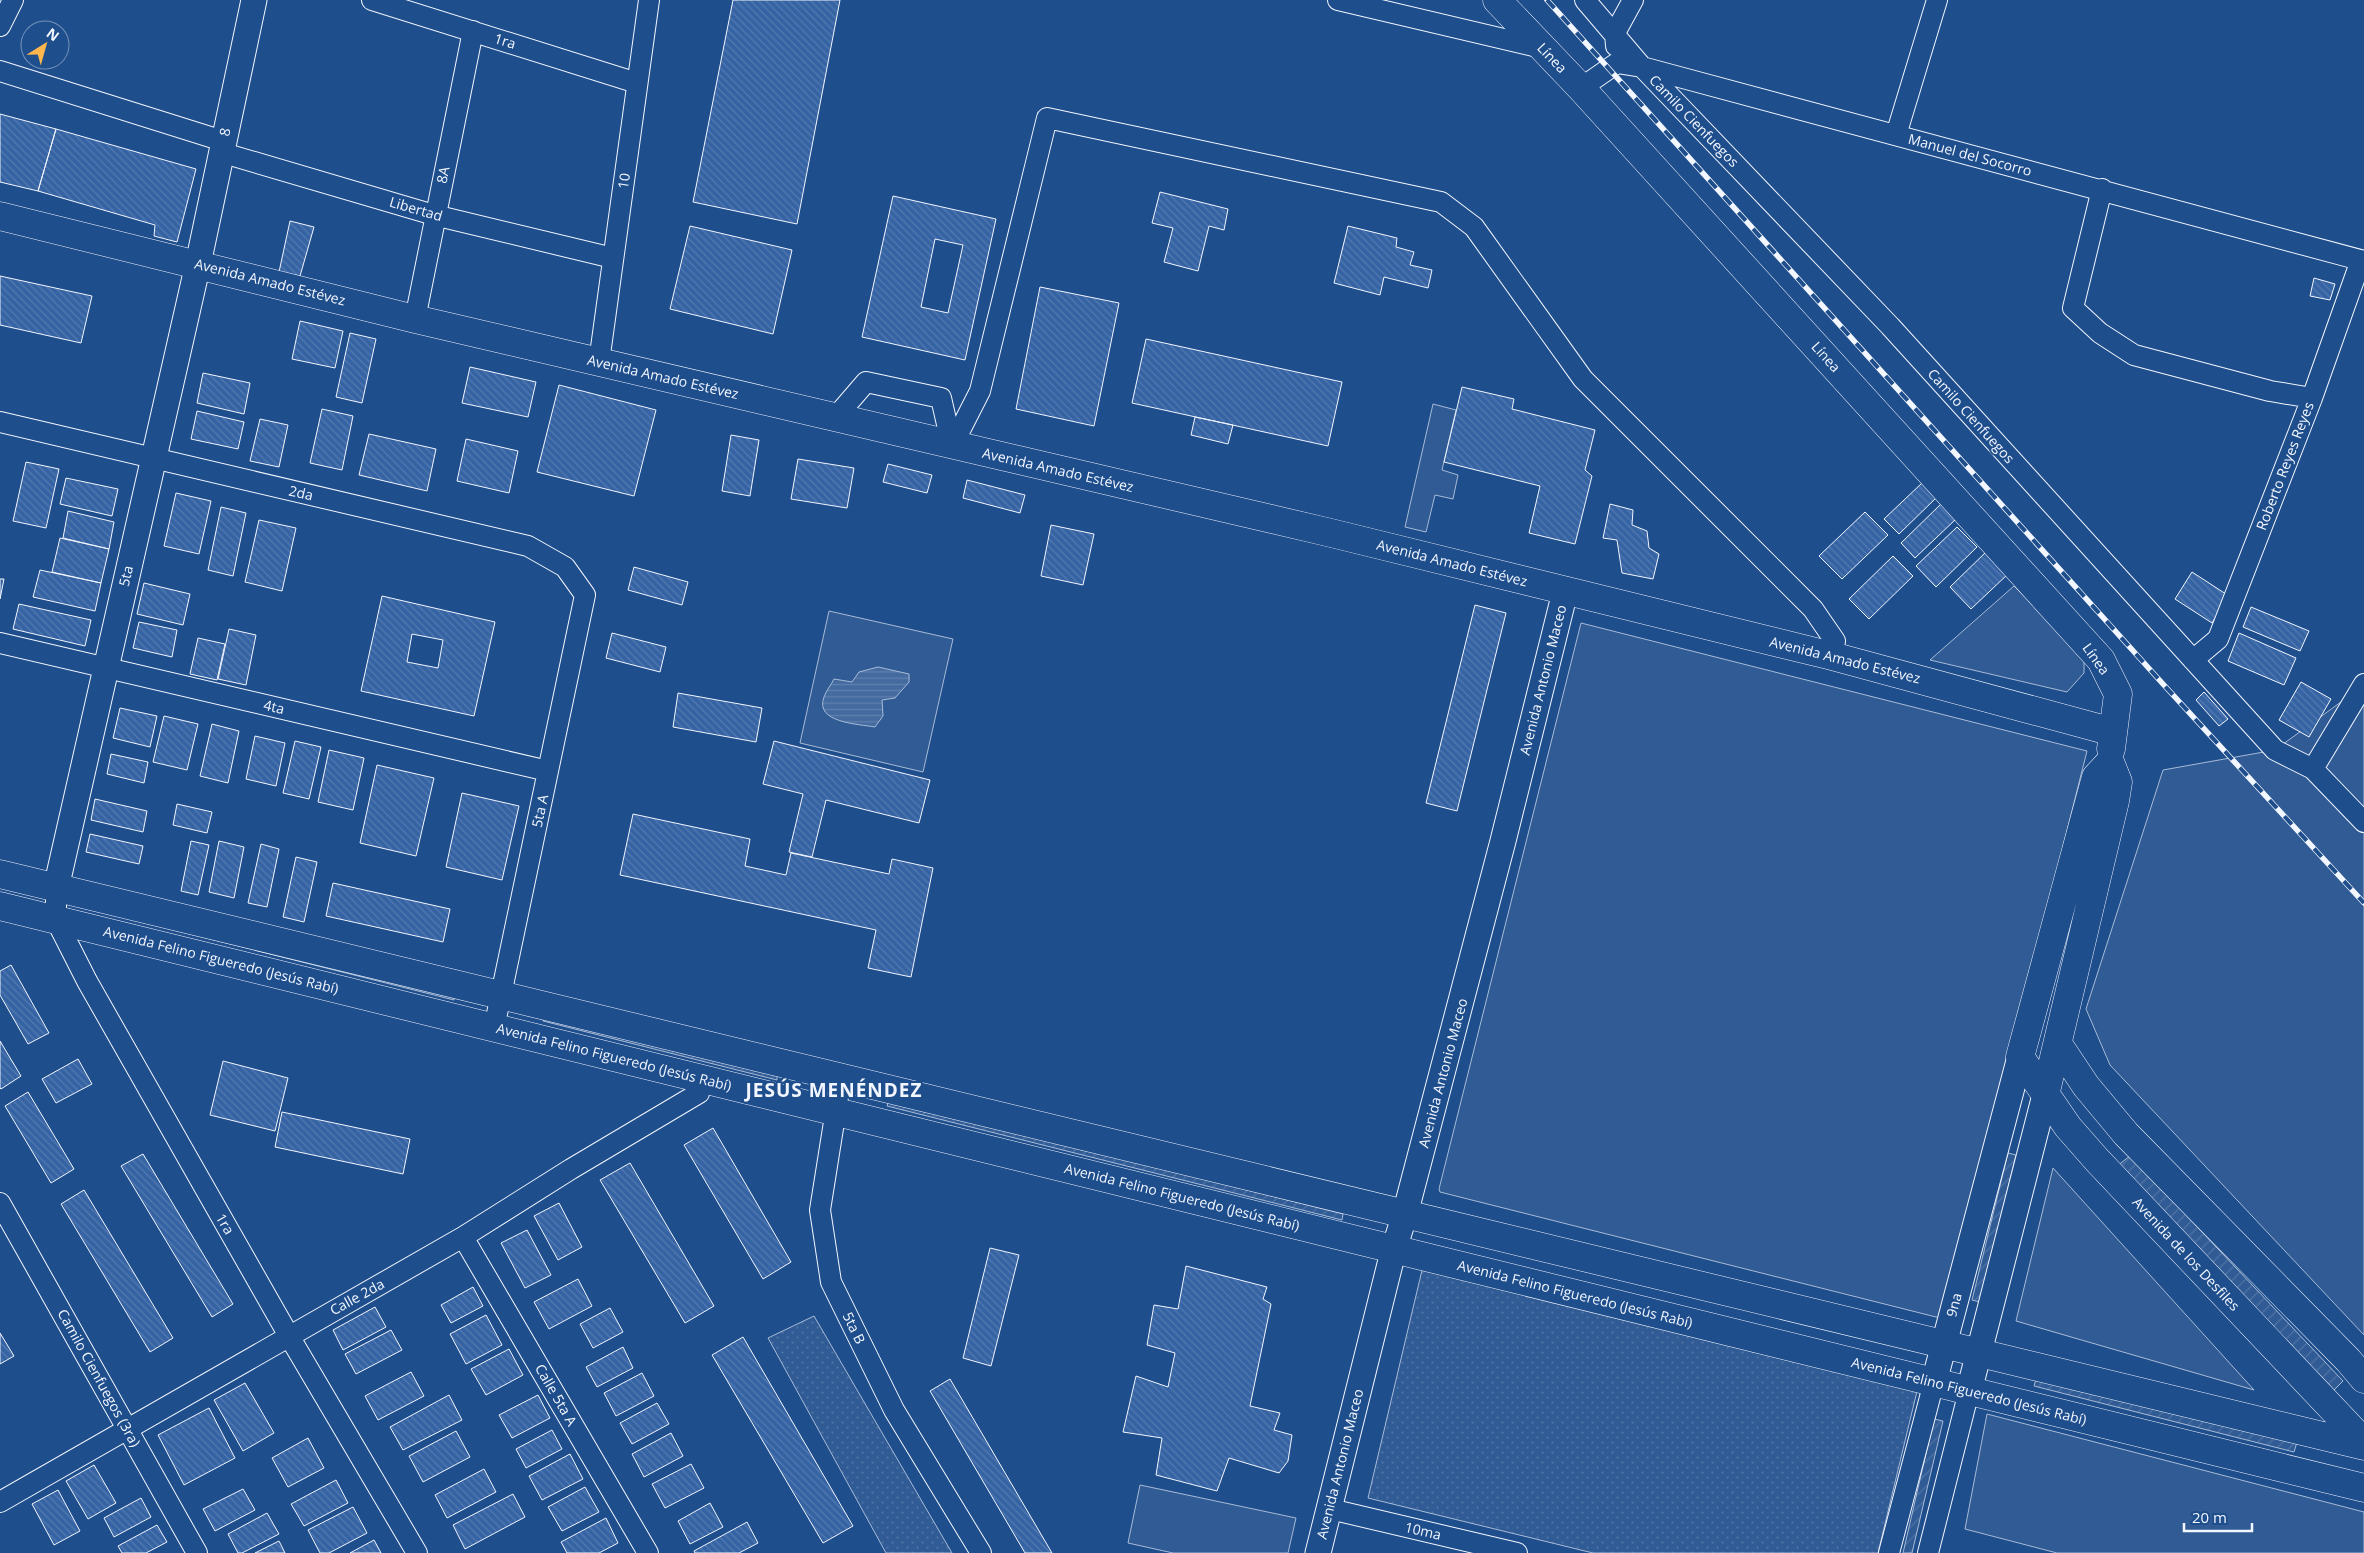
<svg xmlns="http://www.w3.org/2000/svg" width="2364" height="1553" viewBox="0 0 2364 1553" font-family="'Open Sans',sans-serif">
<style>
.built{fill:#305b95;stroke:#a8bbd7}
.park{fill:url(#park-dots);stroke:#a8bbd7}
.garden{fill:url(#garden-furrows);stroke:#a8bbd7}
.water{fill:url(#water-rules);stroke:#a8bbd7}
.building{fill:url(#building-back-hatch);stroke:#f2f6ff;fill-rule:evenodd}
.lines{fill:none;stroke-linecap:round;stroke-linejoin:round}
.minor-casing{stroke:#f2f6ff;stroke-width:22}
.tertiary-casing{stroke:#f2f6ff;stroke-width:27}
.secondary-casing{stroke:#f2f6ff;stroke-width:29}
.minor{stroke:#1f4e8c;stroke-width:20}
.tertiary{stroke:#1f4e8c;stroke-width:25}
.secondary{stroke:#1f4e8c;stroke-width:28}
.rail-casing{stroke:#f2f6ff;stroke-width:5.5}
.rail{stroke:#1f4e8c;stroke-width:4;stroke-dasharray:11;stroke-linecap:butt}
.labels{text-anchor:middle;stroke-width:4;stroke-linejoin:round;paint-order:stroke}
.street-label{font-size:14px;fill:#f2f6ff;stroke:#1f4e8c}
.district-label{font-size:19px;font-weight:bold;letter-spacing:1px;fill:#f2f6ff;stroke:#1f4e8c}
</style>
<defs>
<pattern id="park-dots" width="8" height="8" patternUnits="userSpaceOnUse" patternTransform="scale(1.25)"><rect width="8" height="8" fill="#305b95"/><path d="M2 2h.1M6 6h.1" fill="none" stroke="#4e73a5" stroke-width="1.8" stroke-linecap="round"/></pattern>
<pattern id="garden-furrows" width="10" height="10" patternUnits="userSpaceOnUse" patternTransform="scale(1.25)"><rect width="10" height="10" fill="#305b95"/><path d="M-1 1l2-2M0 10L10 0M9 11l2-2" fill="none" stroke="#4e73a5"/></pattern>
<pattern id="water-rules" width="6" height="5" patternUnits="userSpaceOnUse" patternTransform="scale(1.25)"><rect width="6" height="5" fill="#446ba0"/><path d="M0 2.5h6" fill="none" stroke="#5f81ae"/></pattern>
<pattern id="building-back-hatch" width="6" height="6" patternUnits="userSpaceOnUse" patternTransform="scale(1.25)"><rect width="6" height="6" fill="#3563a3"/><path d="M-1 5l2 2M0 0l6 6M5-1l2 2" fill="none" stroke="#537ab1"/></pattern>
</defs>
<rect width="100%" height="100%" fill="#1f4e8c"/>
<!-- built -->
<path class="built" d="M1433,404L1456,410L1442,470L1458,475L1453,499L1435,495L1426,532L1405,527Z
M2014,586L2070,643L2084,662V673L2067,692L1930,660Z
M829,611L953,639L923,772L800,743Z
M1581,623L2087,751L1944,1319L1440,1192L1439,1189Z
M2364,678V1335L2110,1065L2086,1009L2163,770L2275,750L2345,699Z
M2053,1168L2254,1390L2016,1321Z
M1987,1414L2364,1512V1553H2057L1965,1529Z
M1140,1485L1296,1518L1288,1553H1173L1128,1543Z"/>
<!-- park -->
<path class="park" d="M1423,1266L1918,1387L1878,1553H1593L1368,1498Z
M814,1316L952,1553H886L768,1338Z"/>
<!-- garden -->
<path class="garden" d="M130,919L455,995L454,1000Z
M544,1017L777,1075V1080L543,1021Z
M889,1100L1343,1214L1342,1220L887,1106Z
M2008,1153L2016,1155L1980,1302L1972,1300Z
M2130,1156L2343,1381L2334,1390L2117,1166Z
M2037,1376L2297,1442L2294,1452L2034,1386Z
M1934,1419L1943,1421L1912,1553H1903Z"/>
<!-- water -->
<path class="water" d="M878,667L909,674V682L895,698L882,700L883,716L875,727C859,724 814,723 824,697C826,691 831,685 834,679L852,682L859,672Z"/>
<!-- building -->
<path class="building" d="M733,0H840L797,224L693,202Z
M0,114L56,129L38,191L0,182Z
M56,129L196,169L177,242L154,236L155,225L38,191Z
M1160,192L1228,209L1224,230L1209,226L1198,271L1164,262L1173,228L1152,223Z
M893,196L996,219L965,360L862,337ZM935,239L963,245L948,313L921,307Z
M290,221L314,227L300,276L279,272Z
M690,226L792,250L773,334L670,309Z
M1348,226L1397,238L1396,247L1414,252L1410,265L1432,270L1428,288L1384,277L1380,295L1334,283Z
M0,276L92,296L81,343L0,325Z
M2314,278L2335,284L2330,300L2310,296Z
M1040,287L1119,303L1094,426L1016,409Z
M300,321L343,331L335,368L292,359Z
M350,333L376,339L362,403L336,397Z
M1146,339L1342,382L1328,446L1132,403Z
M470,367L536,382L528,417L462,403Z
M203,373L250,383L244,414L197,403Z
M559,385L656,410L634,496L537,472Z
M1462,387L1514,399L1512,409L1595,430L1585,470L1592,476L1575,544L1529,533L1540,486L1444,462Z
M322,409L353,416L342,470L310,463Z
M197,411L244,422L238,449L191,439Z
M1195,417L1233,425L1228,444L1191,435Z
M260,419L288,425L279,467L250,461Z
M369,434L436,449L427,491L359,475Z
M731,435L759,440L750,496L722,491Z
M466,439L518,451L509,493L457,481Z
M798,459L854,468L847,508L791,499Z
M26,462L59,469L46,528L13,521Z
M888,464L932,475L927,493L883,482Z
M66,478L118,489L112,516L60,504Z
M967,480L1025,495L1020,513L963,498Z
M1922,483L1936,498L1899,534L1884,519Z
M176,493L211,501L199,554L164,546Z
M1942,503L1957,518L1915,558L1901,543Z
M1610,504L1633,510L1632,525L1647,531L1649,548L1659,554L1653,579L1622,573L1617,540L1603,538Z
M221,507L246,513L233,576L208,570Z
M68,511L114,522L109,549L63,538Z
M1865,512L1888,535L1842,579L1819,556Z
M259,520L296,528L282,591L245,582Z
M1051,525L1094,534L1083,585L1041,576Z
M1957,527L1977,547L1936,587L1916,566Z
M60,538L109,549L101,583L52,572Z
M1987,551L2009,573L1971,609L1950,587Z
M1893,556L1913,576L1869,619L1849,599Z
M634,567L688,582L682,605L628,590Z
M40,570L101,583L95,611L33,597Z
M2192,572L2229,596L2212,623L2175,599Z
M0,579H4L0,599Z
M144,583L190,594L183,625L137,614Z
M382,596L495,622L474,716L361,691ZM412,634L443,640L438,668L407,662Z
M19,604L91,620L85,646L13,629Z
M1475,605L1506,613L1457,811L1426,803Z
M2251,607L2309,631L2300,651L2243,627Z
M139,622L177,630L172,657L133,648Z
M229,629L256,635L246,685L218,679Z
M612,633L666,647L660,672L606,658Z
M2239,633L2296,658L2284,685L2228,661Z
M198,638L225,644L217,680L190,674Z
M2301,682L2331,699L2309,737L2279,720Z
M2204,692L2228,719L2219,726L2196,700Z
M678,693L762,708L756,742L673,727Z
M120,708L157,716L150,747L113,738Z
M164,716L198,724L187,770L153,762Z
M212,724L239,731L228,783L200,776Z
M255,736L285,743L276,786L246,779Z
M295,741L321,747L309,799L283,793Z
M774,741L930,780L919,823L826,800L812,857L789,852L803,794L763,784Z
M329,750L364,758L353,810L318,802Z
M111,754L148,762L144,783L107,774Z
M377,765L434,778L416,856L360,843Z
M462,793L519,806L502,880L446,867Z
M95,799L147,811L143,832L91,820Z
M177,804L212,812L207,833L173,825Z
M633,814L750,839L745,866L786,875L791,853L889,874L892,859L933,868L911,977L868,968L876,930L620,875Z
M90,834L143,846L139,864L86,852Z
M191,841L209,845L198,895L181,891Z
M219,841L244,847L234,898L209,892Z
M261,844L279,849L267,907L248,903Z
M296,857L317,862L304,922L283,917Z
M333,883L450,909L443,942L326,916Z
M11,965L49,1033L28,1044L0,995V971Z
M0,1041L21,1076L1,1089L0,1088Z
M78,1059L92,1084L56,1103L42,1079Z
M223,1061L288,1078L275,1131L210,1115Z
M28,1092L74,1169L51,1183L5,1106Z
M282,1112L410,1139L403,1174L275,1147Z
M713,1128L791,1262L763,1279L684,1145Z
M143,1154L233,1304L212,1317L121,1166Z
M630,1163L714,1306L685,1323L600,1180Z
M84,1190L173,1338L150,1352L61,1204Z
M559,1203L582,1247L558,1260L534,1216Z
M527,1230L551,1275L525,1288L501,1243Z
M990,1248L1019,1255L991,1366L963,1358Z
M1186,1266L1267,1287L1263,1299L1271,1304L1250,1406L1280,1413L1274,1430L1292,1435L1288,1461L1279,1473L1229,1458L1217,1491L1156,1475L1162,1438L1123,1432L1136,1376L1168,1387L1175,1353L1147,1345L1154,1305L1178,1309Z
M578,1279L592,1306L549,1329L534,1302Z
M473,1287L483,1306L451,1323L441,1305Z
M375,1307L386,1327L343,1350L333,1330Z
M610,1308L623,1332L593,1348L580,1324Z
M486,1315L502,1345L466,1364L450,1334Z
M391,1330L402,1350L356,1374L345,1354Z
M0,1333L14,1356L0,1364Z
M743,1337L853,1526L823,1543L712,1355Z
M623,1347L633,1368L597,1387L586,1367Z
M509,1349L523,1375L486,1395L471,1369Z
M411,1372L424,1396L378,1420L365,1396Z
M642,1373L654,1396L616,1416L604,1393Z
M950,1379L1052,1553H1025L930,1391Z
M245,1383L274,1433L243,1451L214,1400Z
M449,1395L462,1420L403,1450L390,1427Z
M538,1395L550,1418L512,1438L499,1415Z
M657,1403L669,1424L632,1444L620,1423Z
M209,1408L235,1458L184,1485L158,1435Z
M552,1430L562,1449L526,1468L516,1449Z
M456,1431L470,1457L423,1482L409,1456Z
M671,1433L683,1456L644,1477L632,1454Z
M308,1438L324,1468L288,1487L272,1458Z
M570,1454L583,1479L542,1500L529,1476Z
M691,1464L704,1488L665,1508L652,1484Z
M94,1465L116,1503L88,1519L66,1481Z
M484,1469L496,1492L447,1518L435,1495Z
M336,1480L348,1503L304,1526L291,1504Z
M585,1487L599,1512L562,1531L548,1507Z
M243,1489L255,1510L215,1531L203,1509Z
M58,1490L80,1531L54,1545L32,1504Z
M513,1494L525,1517L465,1549L453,1525Z
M141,1498L151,1517L114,1537L104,1518Z
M710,1503L723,1527L690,1544L678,1521Z
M353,1507L367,1533L329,1553H320L308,1530Z
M267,1513L279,1534L242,1553H238L228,1534Z
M606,1518L618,1543L599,1553H567L561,1542Z
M747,1522L758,1543L739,1553H695L694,1551Z
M157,1525L167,1542L146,1553H122L118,1546Z
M374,1540L381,1553H350Z
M279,1541L285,1553H255Z"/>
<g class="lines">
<defs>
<path id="minor" d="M372,0L637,83
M1338,0L1542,48
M1585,0L1642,67L1890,326L2275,750L2313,769L2364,822
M0,26L13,0
M1616,46L1615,33L1633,0
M0,71L223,141
M1581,88L1617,63L1642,67L2364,261
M1896,135L1937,0
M220,152L434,215L613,258
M2102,189L2073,308L2100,333L2134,355L2270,391L2312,398
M415,319L473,31
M599,362L649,0
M835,418L866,382L941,398L952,446
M0,422L528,546L565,567L585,595L494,1028
M952,446L980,391L1047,118L1441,202L1474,227L1583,379L1813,609L1835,641L1832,656
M0,643L548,771
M2193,660L2218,639L2312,398L2361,260
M2313,769L2364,684
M56,888V920L87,981L289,1336L417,1553
M841,1078L820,1210L831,1282L894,1410L981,1553
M0,1203L197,1553
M463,1237L648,1553
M0,1502L463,1237L571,1169L699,1093L701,1079
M1330,1509L1517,1553
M1889,1553L1934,1382
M1928,1553L1969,1391"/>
<path id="tertiary" d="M56,888L198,264L254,0
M1934,1382L2020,1057
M1969,1391L2046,1091
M1318,1553L1393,1252L1405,1214L1503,841L1565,592"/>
<path id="secondary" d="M1497,0L1581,88L2101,660L2118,694L2111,749
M0,216L415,319L1327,532L1832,656L2113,732
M0,874L2364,1446
M0,906L2364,1488
M2058,1044L2086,1086L2126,1134L2348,1360L2364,1379
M2046,1091L2115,801L2118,782L2110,762L2096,777L2020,1057L2068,1127L2097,1160L2364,1442"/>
</defs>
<!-- minor casing -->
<use href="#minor" class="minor-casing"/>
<!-- tertiary casing -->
<use href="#tertiary" class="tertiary-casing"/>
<!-- secondary casing -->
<use href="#secondary" class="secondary-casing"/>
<!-- minor -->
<use href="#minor" class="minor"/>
<!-- tertiary -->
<use href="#tertiary" class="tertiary"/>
<!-- secondary -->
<use href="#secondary" class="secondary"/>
<defs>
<path id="rail" d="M1547,0L2163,684L2364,903"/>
</defs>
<!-- rail casing -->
<use href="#rail" class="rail-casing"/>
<!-- rail -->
<use href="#rail" class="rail"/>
</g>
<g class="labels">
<!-- street labels -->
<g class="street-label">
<text transform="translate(505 41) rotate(17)" y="5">1ra</text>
<text transform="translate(1552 58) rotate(46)" y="5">Línea</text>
<text transform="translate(1694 121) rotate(46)" y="5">Camilo Cienfuegos</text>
<text transform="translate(225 132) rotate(-78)" y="5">8</text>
<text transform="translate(1970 155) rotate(15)" y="5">Manuel del Socorro</text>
<text transform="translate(443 175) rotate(-78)" y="5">8A</text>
<text transform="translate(624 181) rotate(-82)" y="5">10</text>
<text transform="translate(416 209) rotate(16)" y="5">Libertad</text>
<text transform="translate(270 282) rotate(14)" y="5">Avenida Amado Estévez</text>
<text transform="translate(1826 357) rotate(48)" y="5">Línea</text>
<text transform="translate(663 377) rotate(13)" y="5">Avenida Amado Estévez</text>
<text transform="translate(1971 416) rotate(48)" y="5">Camilo Cienfuegos</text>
<text transform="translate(2285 466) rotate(-69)" y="5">Roberto Reyes Reyes</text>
<text transform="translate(1058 470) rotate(13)" y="5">Avenida Amado Estévez</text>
<text transform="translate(301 493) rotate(13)" y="5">2da</text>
<text transform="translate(1452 563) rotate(14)" y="5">Avenida Amado Estévez</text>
<text transform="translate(126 576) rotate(-77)" y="5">5ta</text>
<text transform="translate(2096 659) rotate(54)" y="5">Línea</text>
<text transform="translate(1845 660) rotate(14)" y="5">Avenida Amado Estévez</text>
<text transform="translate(1543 680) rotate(-76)" y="5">Avenida Antonio Maceo</text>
<text transform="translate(274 707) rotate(13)" y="5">4ta</text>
<text transform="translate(540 811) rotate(-78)" y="5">5ta A</text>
<text transform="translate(221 960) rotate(14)" y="5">Avenida Felino Figueredo (Jesús Rabí)</text>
<text transform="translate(614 1057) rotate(14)" y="5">Avenida Felino Figueredo (Jesús Rabí)</text>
<text transform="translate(1443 1073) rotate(-75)" y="5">Avenida Antonio Maceo</text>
<text transform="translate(1182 1197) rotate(14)" y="5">Avenida Felino Figueredo (Jesús Rabí)</text>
<text transform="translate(225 1224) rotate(60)" y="5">1ra</text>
<text transform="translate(2186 1254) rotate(47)" y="5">Avenida de los Desfiles</text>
<text transform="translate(1575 1294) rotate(14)" y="5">Avenida Felino Figueredo (Jesús Rabí)</text>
<text transform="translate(357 1297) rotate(-29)" y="5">Calle 2da</text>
<text transform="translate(1954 1305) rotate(-75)" y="5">9na</text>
<text transform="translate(854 1328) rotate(64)" y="5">5ta B</text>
<text transform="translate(99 1378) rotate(61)" y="5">Camilo Cienfuegos (3ra)</text>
<text transform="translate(1969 1391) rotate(14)" y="5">Avenida Felino Figueredo (Jesús Rabí)</text>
<text transform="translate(556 1395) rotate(60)" y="5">Calle 5ta A</text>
<text transform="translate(1340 1464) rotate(-76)" y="5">Avenida Antonio Maceo</text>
<text transform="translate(1423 1531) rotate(13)" y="5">10ma</text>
</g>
<!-- district labels -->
<g class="district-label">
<text x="834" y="1097">JESÚS MENÉNDEZ</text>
</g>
</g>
<!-- north arrow -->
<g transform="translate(45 45) rotate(37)"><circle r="24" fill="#1f4e8c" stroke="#7391ba"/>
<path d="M0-4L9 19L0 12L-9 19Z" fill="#ffb74d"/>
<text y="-8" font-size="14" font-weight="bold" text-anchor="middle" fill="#f2f6ff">N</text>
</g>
<!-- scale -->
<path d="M2184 1523v8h68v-8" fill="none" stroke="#f2f6ff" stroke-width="2.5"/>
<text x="2192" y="1523" font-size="15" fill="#f2f6ff" stroke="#1f4e8c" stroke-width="4" paint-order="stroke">20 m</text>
</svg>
